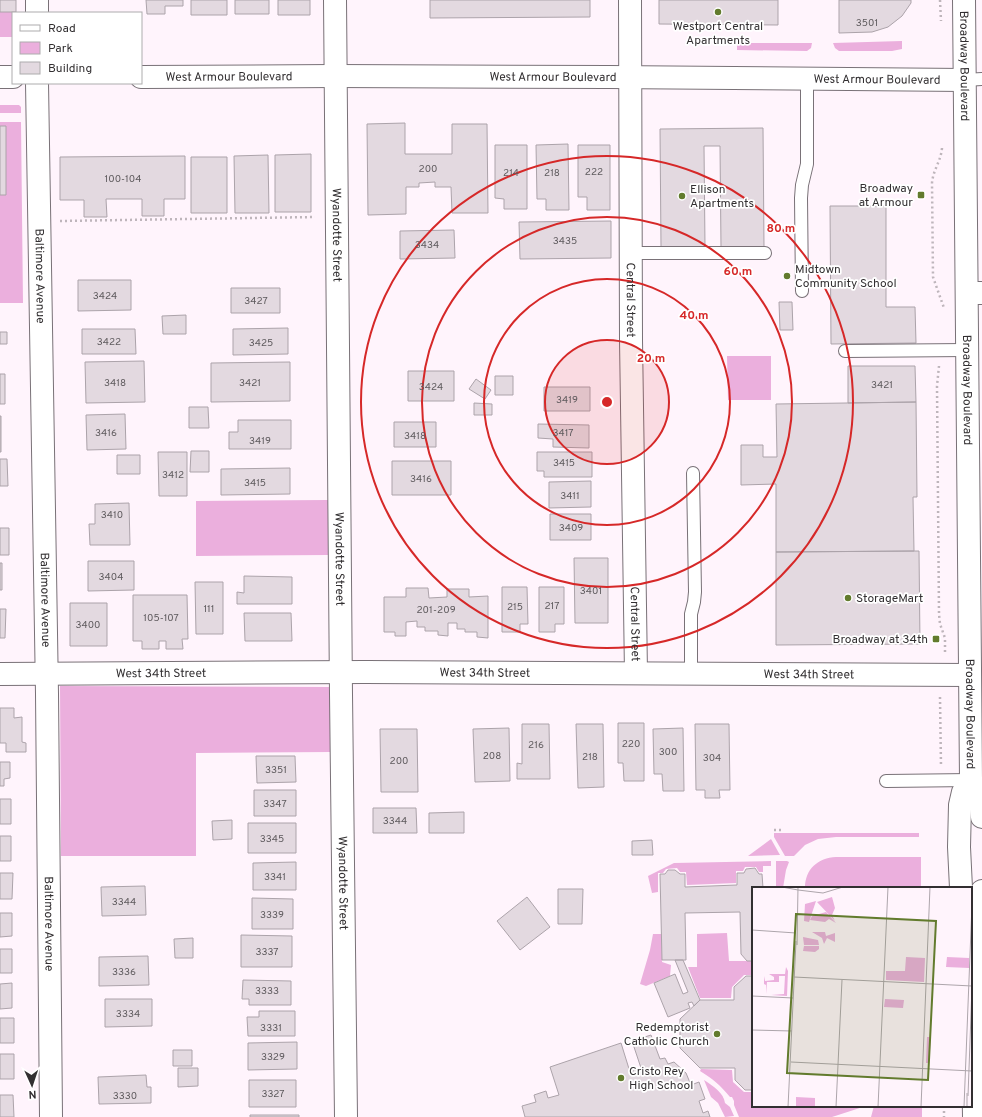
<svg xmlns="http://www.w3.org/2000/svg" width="982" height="1117" viewBox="0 0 982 1117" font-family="Overpass,sans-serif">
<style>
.green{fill:#ebafdd}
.building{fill:#e3d9e0;stroke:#aca3aa}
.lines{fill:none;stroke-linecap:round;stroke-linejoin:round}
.lane-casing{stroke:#797177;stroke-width:14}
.street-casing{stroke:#797177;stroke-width:24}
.secondary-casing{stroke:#797177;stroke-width:24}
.path{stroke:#beb5bb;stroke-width:2.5;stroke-dasharray:2 3;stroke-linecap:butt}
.lane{stroke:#fff;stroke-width:12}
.street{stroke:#fff;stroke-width:22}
.secondary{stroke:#fff;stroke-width:22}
.ring{fill:none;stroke:#d62828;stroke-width:2}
.poi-dot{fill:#627b2d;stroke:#fff;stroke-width:1.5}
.labels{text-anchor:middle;stroke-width:3.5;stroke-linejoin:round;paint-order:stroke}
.number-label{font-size:10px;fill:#5e5a5d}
.poi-label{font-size:12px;fill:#322f31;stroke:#fff;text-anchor:start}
.street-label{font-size:12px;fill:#322f31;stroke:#fff}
.inset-road{fill:none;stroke:#ada5ab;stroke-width:1}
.view{fill:#627b2d;fill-opacity:0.15;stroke:#627b2d;stroke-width:2}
.inset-edge{fill:none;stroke:#322f31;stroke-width:2}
.centre{fill:#d62828;stroke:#fff;stroke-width:2}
.ring-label{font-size:12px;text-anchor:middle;font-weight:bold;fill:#d62828;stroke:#fff;stroke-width:3.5;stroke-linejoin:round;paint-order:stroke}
</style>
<rect width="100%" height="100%" fill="#fff4fc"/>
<!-- green -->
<path class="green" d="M0,12H16V13H13V37H0Z
M902,41V49L892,51H839L835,48L833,43Z
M737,43H812L811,48L807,51L737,50Z
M0,105H19L21,107V113H0Z
M0,122H21L23,303H0V195H6V127L0,126Z
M727,356H771V400H728Z
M328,500V555L196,556V501Z
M60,686L331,687V752L196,753V856H61Z
M774,833H919V837H836L818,839L805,845L794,856H785L774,837Z
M771,839L780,855L748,856Z
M836,857H921V888H867L860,886L854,888H805C805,869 818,858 836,857Z
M771,861V866H763V872H759L756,867H745L743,871H736V883L687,885L686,872H680L677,868L666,869L663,873H658V892L652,893L648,876L674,863Z
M776,861H787L789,862L786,870L783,888H776Z
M727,933L729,961H753V975H744L732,987L731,998H700L688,967H697V934Z
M653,934H662V962L671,965L670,976L646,986L640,984L650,950Z
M701,1069L732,1070L733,1082L744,1092H753V1106H866L832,1117H739L734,1105V1101L732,1097H730C720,1085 713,1079 700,1071Z
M704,1080C713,1086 724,1093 725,1103L730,1107L734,1116L725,1117L718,1103L711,1097Z
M874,1106H922V1117H871Z"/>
<!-- building -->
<path class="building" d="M0,0H16V12H0Z
M146,0H183V6H165V14H147Z
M191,0H227V15H191Z
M235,0H269V14H235Z
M278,0H310V15H278Z
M430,0H590V17L430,18Z
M659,0H778V25L659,24Z
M839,0H911V3L902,16L888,27L872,32L839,33Z
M405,123V154H452V124H487L488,213H452L451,187H435V182L419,183V187H406V214L368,215L367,124Z
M0,126H6V195H0Z
M763,128L764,247L721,248L720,146H704L705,247H661L660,129Z
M568,144L569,210H546V199H537L536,145Z
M495,145H527V209H504V199L495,198Z
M578,145H610V210H587V197H578Z
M311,154V212H275V155Z
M268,155L269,213H235L234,156Z
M185,156V199H164V216H142V199H106L107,217H84V200H60V157Z
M191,157H227V213H191Z
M830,206H886V307H915L916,343L831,344Z
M611,221V258L520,259L519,222Z
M454,230L455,258L400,259V231Z
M78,280H131V310L78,311Z
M231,288H280V313H231Z
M779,302H792L793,330H780Z
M186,315V334H163L162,316Z
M288,328V354L233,355V329Z
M82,329H135L136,354H82Z
M0,332H7V344H0Z
M144,361L145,402L86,403L85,362Z
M290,362V401L211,402V363Z
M848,366H915L916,402L848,403Z
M408,371H454V401H408Z
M0,374H5V404H0Z
M495,376H513V395H495Z
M476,379L491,390L485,399L469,389Z
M544,387H590V411H544Z
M916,402L917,497H913L914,551L776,552V484L741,485V445H763V457H777L776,404Z
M474,403L492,404V415H474Z
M189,407H208L209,428H189Z
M125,414L126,449L87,450L86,415Z
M0,416H1V452H0Z
M238,420H291V449H229V432H238Z
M394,422H436V447H394Z
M538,424L589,425V448L553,447V439L538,438Z
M191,451H209V472H190Z
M158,452H187V496H159Z
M537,452H592V477H544V471H537Z
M117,455H140V474H117Z
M0,459H7L8,486H0Z
M392,461H451V495H392Z
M290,468V494L221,495V469Z
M591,481V507L549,508V482Z
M129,503L130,545H90L89,524H95V504Z
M550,514H591V540H550Z
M0,528H9V555H0Z
M919,551L920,644L776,645V552Z
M574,558H608V623H575Z
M88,561H134V590L88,591Z
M0,563H2V590H0Z
M244,576L292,577V604H237V592L244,593Z
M195,582H223V634H196Z
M502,587H527L528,624H520V632H502Z
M539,587H564V624H555V632H539Z
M406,588H428L429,598L447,597V589H469V597L488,596V638L477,637V632H465V629H457V623H448V636L438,635V631H425V627H417V621L406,622V636H395V632H384V597H406Z
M133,595H187L188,639H182L183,649H166V641H159V649H142V641H133Z
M70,603H107V646H70Z
M0,609H6L5,638H0Z
M244,613H291L292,641H245Z
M0,708H14V718L22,717V742L26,743V752H6V743H0Z
M618,723H644V781H624L623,763H618Z
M522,724H549L550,779H517V763L522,764Z
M576,724H603L604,787L578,788Z
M695,724H729L730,790H719L720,798H705V790H696Z
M509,728L510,781L475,782L473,729Z
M683,728L684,791H663L662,774H654L653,729Z
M380,729H417L418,792H381Z
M256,756H295L296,782L257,783Z
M0,762H10V778L4,779V786H0Z
M254,790H296V816H254Z
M0,799H11V824H0Z
M373,808H416L417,833H373Z
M464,812V833H429V813Z
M232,820V839L213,840L212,821Z
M248,823H296V853H248Z
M0,836H11V861H0Z
M652,840L653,855H632V841Z
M296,862V890H253V863Z
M755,868L759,874H762L763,888H753V961H747L741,954L740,912L685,913L686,960H662L660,874H665L668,870H675L680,874H685V887L737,885V873H744L746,869Z
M0,873H13L12,899H0Z
M145,886L146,915L102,916L101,887Z
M558,889H583L582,924H558Z
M527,897L550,927L520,950L497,921Z
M252,898L293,899V929H252Z
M0,913H12V936L0,937Z
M241,935L292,936V967H241Z
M193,938V958H175L174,939Z
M0,949H12V973H0Z
M148,956L149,985L99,986V957Z
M675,960H683L700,1000L694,1006L692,1002L688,1003L690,1008L668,1017L654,983L675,974L683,994L688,992Z
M746,976H753V1090H745L735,1080V1068H700L680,1048V1019L700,1000H734V987Z
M243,980L291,981V1005H249V999H242Z
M12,983V1008L0,1009V984Z
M105,999H152V1026L105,1027Z
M259,1011H295V1036H248L247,1017H259Z
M0,1018H14V1043H0Z
M651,1035L660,1059L665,1058L668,1064L674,1062L686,1073L691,1085L699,1082L705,1099L699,1101L703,1113L708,1111L710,1117H525L522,1106L536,1102L534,1095L546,1091L548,1098L559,1095L550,1067L621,1043L630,1072L641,1068L632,1041Z
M297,1042V1069L248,1070V1043Z
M173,1050H192V1066H173Z
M0,1054H14V1079H0Z
M178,1068H198V1086L178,1087Z
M146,1075L147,1087H151V1103L99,1104L98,1077Z
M249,1080H296V1107H249Z
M0,1095H13L14,1117H0Z
M250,1115H299V1117H250Z"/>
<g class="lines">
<defs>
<path id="lane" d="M965,80L982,79
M631,253H765
M802,291L801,198L802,185L807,164V79
M845,351L967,350
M691,673V614L694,602L695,592L693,473
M886,781L971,780"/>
<g id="street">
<path d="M37,0V13"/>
<path id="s1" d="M335,0L341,694L346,1117"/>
<path id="s2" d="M630,0L631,340L636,673"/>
<path id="s3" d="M37,83L47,694L51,1117"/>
<path d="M967,293H982"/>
<path id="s4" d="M0,674L366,672L970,675"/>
</g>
<g id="secondary">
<path id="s5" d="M964,0L971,780C978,794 981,802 982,817"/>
<path d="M0,77H13"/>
<path id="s6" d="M141,77L335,76L610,77L965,80"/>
<path d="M961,888L959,847L960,805L963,792L971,780"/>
<path d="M971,923L974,1117"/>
<path d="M972,925L977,914L982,891"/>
</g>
</defs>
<!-- lane casing -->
<use href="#lane" class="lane-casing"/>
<!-- street casing -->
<use href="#street" class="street-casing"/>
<!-- secondary casing -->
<use href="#secondary" class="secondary-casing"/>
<!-- path -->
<path class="path" d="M940,0L941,21
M942,148C941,161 933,170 932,183L933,277L944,308
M60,221L315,217
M939,366L937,386L939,614L940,624L945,638V654
M940,697L941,766
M774,830H784
M944,1106V1117"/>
<!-- lane -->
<use href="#lane" class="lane"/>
<!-- street -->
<use href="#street" class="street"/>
<!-- secondary -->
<use href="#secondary" class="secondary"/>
</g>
<!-- distance rings -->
<circle cx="607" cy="402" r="62" fill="#d62828" fill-opacity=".12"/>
<g class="ring">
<circle cx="607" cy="402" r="62"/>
<circle cx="607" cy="402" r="123"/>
<circle cx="607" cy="402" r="185"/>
<circle cx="607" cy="402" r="246"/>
</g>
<!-- markers -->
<g class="poi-dot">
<circle cx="718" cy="12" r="4"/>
<rect x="917" y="191" width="8" height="8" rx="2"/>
<circle cx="682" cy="196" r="4"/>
<circle cx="787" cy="276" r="4"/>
<circle cx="848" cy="598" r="4"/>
<rect x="932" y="635" width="8" height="8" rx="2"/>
<circle cx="717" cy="1034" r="4"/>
<circle cx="621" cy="1078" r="4"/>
</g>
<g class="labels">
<!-- number labels -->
<g class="number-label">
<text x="867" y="26">3501</text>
<text x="428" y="172">200</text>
<text x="594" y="175">222</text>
<text x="511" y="176">214</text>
<text x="552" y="176">218</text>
<text x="123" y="182">100-104</text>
<text x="565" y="244">3435</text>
<text x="427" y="248">3434</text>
<text x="105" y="299">3424</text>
<text x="256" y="304">3427</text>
<text x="109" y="345">3422</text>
<text x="261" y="346">3425</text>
<text x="115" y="386">3418</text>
<text x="250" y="386">3421</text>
<text x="882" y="388">3421</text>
<text x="431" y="390">3424</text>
<text x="567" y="403">3419</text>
<text x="106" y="436">3416</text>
<text x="563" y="436">3417</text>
<text x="415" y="439">3418</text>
<text x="260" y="444">3419</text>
<text x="564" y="466">3415</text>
<text x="173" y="478">3412</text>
<text x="421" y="482">3416</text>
<text x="255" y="486">3415</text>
<text x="570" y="499">3411</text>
<text x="112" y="518">3410</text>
<text x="571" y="531">3409</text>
<text x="111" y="580">3404</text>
<text x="591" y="594">3401</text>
<text x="552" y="609">217</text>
<text x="515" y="610">215</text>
<text x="209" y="612">111</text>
<text x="436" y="613">201-209</text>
<text x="161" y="621">105-107</text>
<text x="88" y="628">3400</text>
<text x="631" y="747">220</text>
<text x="536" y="748">216</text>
<text x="668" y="755">300</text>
<text x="492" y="759">208</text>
<text x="590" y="760">218</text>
<text x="712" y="761">304</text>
<text x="399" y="764">200</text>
<text x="276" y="773">3351</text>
<text x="275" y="807">3347</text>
<text x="395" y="824">3344</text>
<text x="272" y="842">3345</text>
<text x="275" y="880">3341</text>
<text x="124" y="905">3344</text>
<text x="272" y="918">3339</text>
<text x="267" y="955">3337</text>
<text x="124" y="975">3336</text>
<text x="267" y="994">3333</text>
<text x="128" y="1017">3334</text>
<text x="271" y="1031">3331</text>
<text x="273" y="1060">3329</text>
<text x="273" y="1097">3327</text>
<text x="125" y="1099">3330</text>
</g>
<!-- poi labels -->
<g class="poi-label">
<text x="718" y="30" text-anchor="middle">Westport Central<tspan x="718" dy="14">Apartments</tspan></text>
<text x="913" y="192" text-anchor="end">Broadway<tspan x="913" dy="14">at Armour</tspan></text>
<text x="690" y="193">Ellison<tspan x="690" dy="14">Apartments</tspan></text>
<text x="795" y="273">Midtown<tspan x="795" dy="14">Community School</tspan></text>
<text x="856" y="602">StorageMart</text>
<text x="928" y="643" text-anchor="end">Broadway at 34th</text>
<text x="709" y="1031" text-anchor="end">Redemptorist<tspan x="709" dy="14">Catholic Church</tspan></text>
<text x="629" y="1075">Cristo Rey<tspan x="629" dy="14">High School</tspan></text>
</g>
<!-- street labels -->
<g class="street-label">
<text dy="4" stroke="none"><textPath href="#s5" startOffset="66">Broadway Boulevard</textPath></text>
<text dy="4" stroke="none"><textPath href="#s6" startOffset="88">West Armour Boulevard</textPath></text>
<text dy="4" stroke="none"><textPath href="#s6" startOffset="412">West Armour Boulevard</textPath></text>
<text dy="4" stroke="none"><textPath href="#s6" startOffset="736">West Armour Boulevard</textPath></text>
<text dy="4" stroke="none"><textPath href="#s1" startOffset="235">Wyandotte Street</textPath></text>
<text dy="4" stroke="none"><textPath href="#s3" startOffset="193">Baltimore Avenue</textPath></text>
<text dy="4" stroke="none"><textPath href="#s2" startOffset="300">Central Street</textPath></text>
<text dy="4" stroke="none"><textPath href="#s5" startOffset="390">Broadway Boulevard</textPath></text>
<text dy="4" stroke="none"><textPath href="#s1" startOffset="559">Wyandotte Street</textPath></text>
<text dy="4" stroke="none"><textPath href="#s3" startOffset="517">Baltimore Avenue</textPath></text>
<text dy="4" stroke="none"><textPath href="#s2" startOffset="624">Central Street</textPath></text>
<text dy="4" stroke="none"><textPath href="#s4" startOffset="161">West 34th Street</textPath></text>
<text dy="4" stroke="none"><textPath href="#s4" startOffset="485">West 34th Street</textPath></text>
<text dy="4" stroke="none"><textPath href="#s4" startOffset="809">West 34th Street</textPath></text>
<text dy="4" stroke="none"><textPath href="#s5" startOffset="714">Broadway Boulevard</textPath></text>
<text dy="4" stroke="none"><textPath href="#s1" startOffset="883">Wyandotte Street</textPath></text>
<text dy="4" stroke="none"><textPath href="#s3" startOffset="841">Baltimore Avenue</textPath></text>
</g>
</g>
<!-- overview -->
<g transform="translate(752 887)">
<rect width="220" height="220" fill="#fff4fc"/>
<path d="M80,10L83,21L80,28L83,34L65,15ZM64,14L57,35L52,34L53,17ZM74,25L84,36L77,32L73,35L58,33L60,29ZM60,45H73L74,49L83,46V55L75,51L72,57L70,51ZM51,50L66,53L67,58H52ZM52,59H67V62L63,65L51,64ZM154,70L173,71L172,95L134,93V84H153ZM195,70L217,71V81L194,80ZM34,80L36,84L35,109L19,108L32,107L33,89H27V95H15L14,107V98L12,97V89L13,94L22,93V90L17,87H33ZM133,112L152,113L151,121L132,120ZM175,150H179L177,176H174ZM44,210L63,211V220H44Z" fill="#ebafdd"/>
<path class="inset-road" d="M30,0L46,3M46,3L71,6L91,0M0,43L44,46M45,58L46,0M42,90L220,99M0,109L41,111M0,143L40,144M39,175L220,184M215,206V220M216,209L220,100M36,220L44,54M84,220L90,93M126,220L136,0M169,220L178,0M212,220L220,17"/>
<path class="view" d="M44,27L184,34L176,193L35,186Z"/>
<rect width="220" height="220" class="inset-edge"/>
</g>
<circle cx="607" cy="402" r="6" class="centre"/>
<g class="ring-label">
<text x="781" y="232">80 m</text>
<text x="738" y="275">60 m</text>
<text x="694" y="319">40 m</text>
<text x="651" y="362">20 m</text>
</g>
<!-- legend -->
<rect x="12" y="12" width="130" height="72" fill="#ffffff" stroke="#adacad"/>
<rect x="20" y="25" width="20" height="6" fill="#ffffff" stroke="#adacad"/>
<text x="48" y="32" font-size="12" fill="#322f31">Road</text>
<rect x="20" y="42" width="20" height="12" fill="#ebafdd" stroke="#adacad"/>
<text x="48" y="52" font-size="12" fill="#322f31">Park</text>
<rect x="20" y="62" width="20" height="12" fill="#e3d9e0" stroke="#adacad"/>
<text x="48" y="72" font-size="12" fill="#322f31">Building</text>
<!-- north arrow -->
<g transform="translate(32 1085) rotate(177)" stroke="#ffffff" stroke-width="3" paint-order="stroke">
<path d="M0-3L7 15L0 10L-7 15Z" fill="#322f31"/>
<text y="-6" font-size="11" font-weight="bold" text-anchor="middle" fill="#322f31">N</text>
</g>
</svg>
